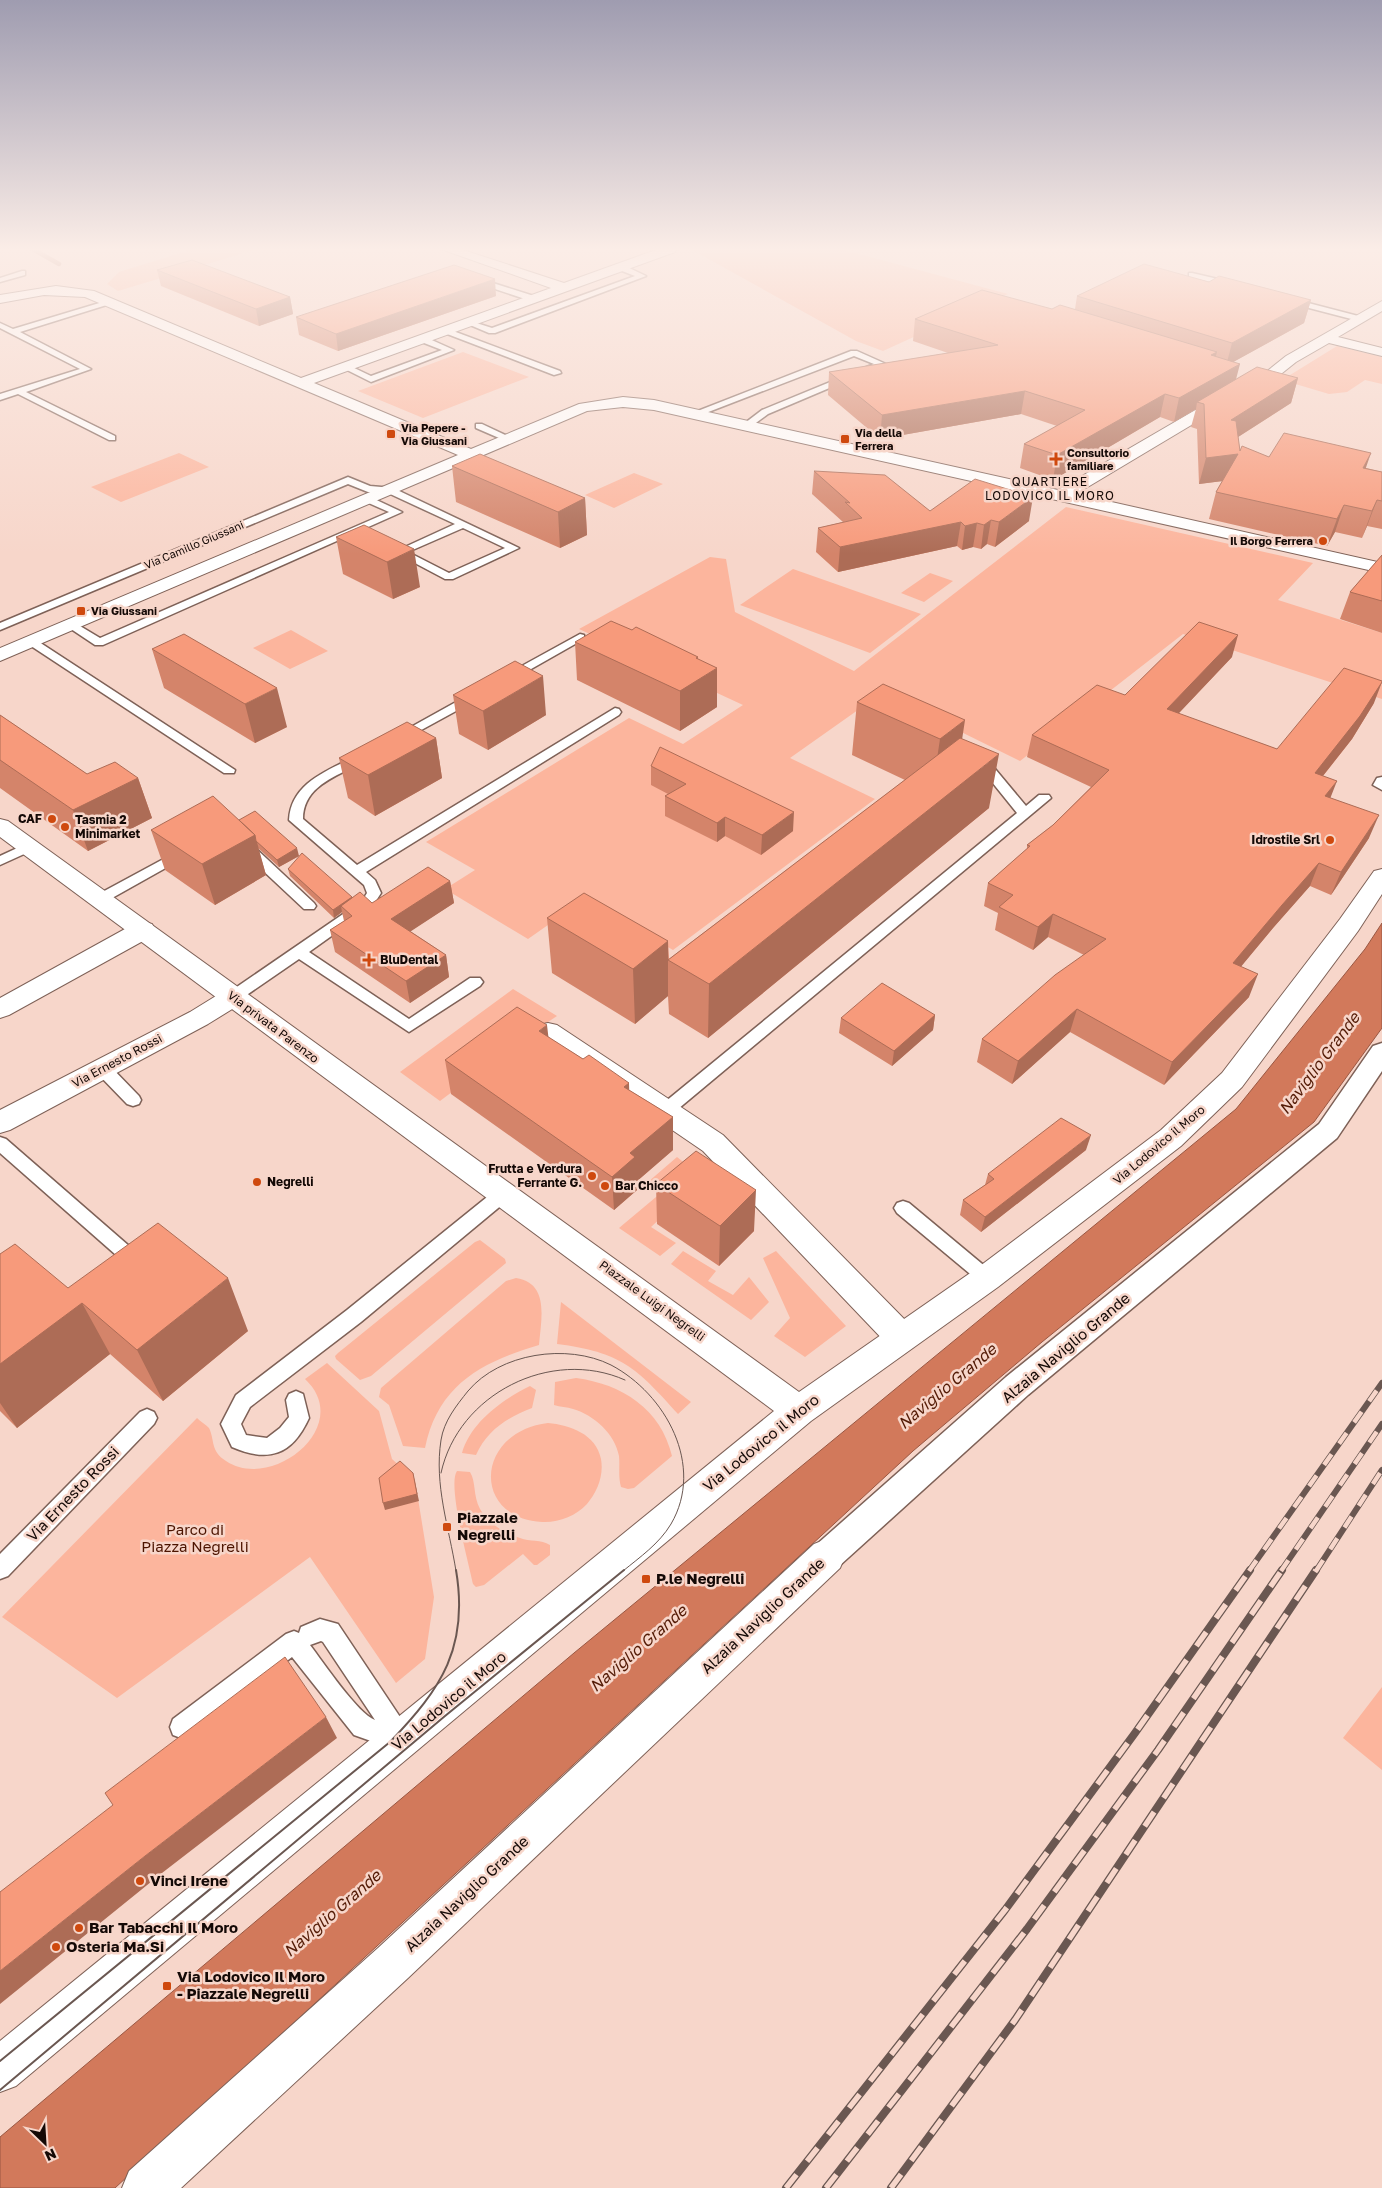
<svg xmlns="http://www.w3.org/2000/svg" width="1382" height="2188" viewBox="0 0 1382 2188" font-family="'Golos Text',sans-serif">
<style>
.green{fill:#fcb59d}
.water{fill:#d2795b;stroke:#995742}
.lines{fill:none;stroke-linecap:round;stroke-linejoin:round}
.stream{stroke:#995742;stroke-width:4.5}
.service-casing{stroke:#7e6157;stroke-width:3}
.pedestrian-casing{stroke:#7e6157;stroke-width:3}
.minor-casing{stroke:#7e6157;stroke-width:2}
.tertiary-casing{stroke:#7e6157;stroke-width:2}
.service{fill:#fff;fill-rule:evenodd}
.pedestrian{fill:#fff;fill-rule:evenodd}
.minor{fill:#fff;fill-rule:evenodd}
.tertiary{fill:#fff;fill-rule:evenodd}
.tram-far1{stroke:#6a5751;stroke-width:1}
.tram{stroke:#6a5751;stroke-width:2}
.rail-far1-casing{stroke:#6a5751;stroke-width:6}
.rail-casing{stroke:#6a5751;stroke-width:8}
.rail-far1{stroke:#f7d6ca;stroke-width:4.5;stroke-dasharray:13;stroke-linecap:butt}
.rail{stroke:#f7d6ca;stroke-width:5.5;stroke-dasharray:17;stroke-linecap:butt}
.wall{fill:#d4846a}
.shaded-wall{fill:#ad6c56}
.building{fill:#f79a7b;stroke:#ad6c56}
.poi-dot{fill:#cf490e;stroke:#f7d6ca;stroke-width:2}
.labels{text-anchor:middle;stroke-width:5;stroke-linejoin:round;paint-order:stroke}
.far-poi-label{font-size:11px;font-weight:bold;fill:#140906;stroke:#f7d6ca;text-anchor:start}
.far-street-label{font-size:11px;fill:#140906;stroke:#f7d6ca}
.far-quarter-label{font-size:12px;letter-spacing:1px;fill:#140906;stroke:#f7d6ca}
.poi-label{font-size:12px;font-weight:bold;fill:#140906;stroke:#f7d6ca;text-anchor:start}
.street-label{font-size:12px;fill:#140906;stroke:#f7d6ca}
.near-street-label{font-size:15px;fill:#140906;stroke:#f7d6ca}
.near-poi-label{font-size:15px;font-weight:bold;fill:#140906;stroke:#f7d6ca;text-anchor:start}
.near-park-label{font-size:15px;fill:#4c1400;stroke:#f7d6ca}
.near-water-label{font-size:16px;font-style:italic;fill:#541b06;stroke:#f7d6ca}
</style>
<rect width="100%" height="100%" fill="#f7d6ca"/>
<!-- green -->
<path class="green" d="M200,247H264L118,291L107,284L119,272Z
M687,247H833L1008,294L883,351L856,341Z
M1337,346L1382,357V384L1365,380L1347,392L1329,394L1282,380Z
M463,352L529,377L423,418L358,391Z
M179,453L209,467L121,502L91,487Z
M634,473L663,484L614,508L585,495Z
M1066,507L1313,563L1278,600L1382,633V699L1183,634L1020,761L882,693L790,758L875,799L673,950L585,899L528,939L445,889L475,870L426,842L629,718L683,744L743,705L579,629L710,557L726,559L735,612L854,671Z
M793,569L921,614L870,653L740,605Z
M930,573L953,581L924,602L901,593Z
M291,630L328,651L290,669L253,648Z
M513,989L557,1016L521,1040L440,1101L400,1072Z
M677,1157L702,1177L693,1188L651,1227L676,1243L660,1256L619,1228L662,1192L648,1182Z
M480,1240L505,1259L506,1263L371,1376L360,1380L336,1359L335,1356L338,1353L475,1242Z
M683,1251L716,1271L708,1281L733,1295L749,1277L769,1302L751,1320L671,1264Z
M776,1251L846,1326L805,1357L774,1336L790,1318L763,1258Z
M516,1278C550,1283 541,1320 539,1345C481,1362 438,1385 425,1448L403,1446L389,1405L379,1397L381,1388L506,1281Z
M561,1302L565,1305L691,1402L678,1414C637,1368 621,1352 557,1344Z
M327,1363L379,1411L392,1459L415,1480L434,1597L425,1659L396,1683L310,1557L117,1698L2,1617L197,1418C200,1421 206,1425 209,1428C215,1440 210,1451 226,1461C272,1492 355,1426 305,1379Z
M576,1378C622,1384 661,1409 672,1456L634,1488L628,1489L621,1487C618,1477 620,1466 619,1456C615,1434 594,1415 573,1409C567,1407 560,1407 554,1405L555,1382Z
M530,1386L536,1390L532,1408C508,1417 487,1430 476,1455L462,1453C471,1422 502,1400 530,1386Z
M548,1423C570,1425 596,1434 601,1459C604,1476 597,1492 587,1504C576,1516 558,1523 542,1522C471,1518 475,1432 548,1423Z
M457,1471L470,1472C476,1481 473,1496 480,1509C488,1523 505,1534 520,1538C530,1542 541,1539 550,1545V1555L537,1565H534L523,1554L484,1585L476,1587L473,1584C469,1564 447,1485 457,1471Z
M1382,1687V1770L1343,1738Z"/>
<!-- water -->
<path class="water" d="M1382,923V1028L1314,1122L1042,1342L913,1451L115,2188H0V2137L574,1653L1236,1109L1365,949Z"/>
<g class="lines">
<!-- stream -->
<path class="stream" d="M29,247L59,264"/>
<defs>
<path id="service" d="M617,265H623L646,276L495,333H489L463,322L467,320L492,328L635,276L617,269Z
M22,271H25V275L0,282V278Z
M1192,273L1235,283L1236,285L1232,287L1189,277V273Z
M474,277L537,297L538,299L531,301L471,281V277Z
M1289,298L1362,317L1363,319L1359,321L1286,302V298Z
M106,301L113,303L20,332L91,369L26,392L115,436V440H109L18,394L0,400V394L80,369L0,328V323L13,329Z
M445,328L560,371L561,373L554,375L442,332L441,330Z
M419,337H425L454,350L371,382L341,367L348,365L371,376L442,350L419,341Z
M851,351H857L886,364L768,414L749,428L741,426L762,410L874,364L854,356L698,416L690,414Z
M476,424H482L514,439L506,441L476,428Z
M348,477L370,486L393,488L519,548L453,579H445L394,552L455,524L388,493L368,492L348,484L0,630V623ZM463,528L505,548L449,573L408,552Z
M368,496L402,512L103,645H95L65,625L71,622L75,623L100,638L389,512L364,501L363,499Z
M580,634L584,635V639L510,681L506,682L500,678Z
M32,639L36,640L235,770L234,773H224L28,644L26,642Z
M474,692L478,693L480,696L478,699L403,740L399,741L393,737Z
M615,708L619,709L621,712L619,715L366,872L375,880L381,893L372,907L309,952L409,1019L470,978H480L483,982L480,986L409,1032L299,959L238,1001H228L225,997L228,993L362,901L367,893L364,885L289,820C291,783 327,771 356,756L360,755L366,759C362,764 355,766 349,769C327,780 303,791 303,819L357,865Z
M981,757L986,758L1026,806L1039,795H1049L1051,798L672,1114L666,1116L660,1114L658,1110L660,1106L1017,813L975,761Z
M1382,777V790L1373,785L1377,778Z
M28,843L33,844L35,847L33,850L0,865V856Z
M247,844L252,845L314,903L316,906L314,909H304L242,851L240,848L242,845Z
M182,849L189,853L187,856L105,902H95L93,899L95,896Z
M103,1063L109,1065L139,1096L141,1100L139,1104L133,1106L127,1104L97,1073L95,1069L97,1065Z
M0,1137L6,1139L144,1259L147,1264L144,1269L138,1271L132,1269L0,1153Z
M503,1187L509,1189L512,1194L509,1199L361,1322L250,1407L241,1424L246,1435L267,1438L280,1428L289,1417L286,1400L289,1394L296,1391L303,1394L309,1418C292,1455 269,1463 232,1447L221,1424L236,1395L347,1310L497,1189Z
M903,1201L909,1203L993,1273L996,1278L993,1283L987,1285L981,1283L897,1213L894,1208L897,1203Z
M147,1409L154,1412L157,1418L154,1424L8,1576L0,1579V1554L140,1412Z
M320,1619L338,1624L410,1732L414,1740L410,1748L402,1752L354,1735L292,1657L189,1735L181,1738L173,1735L170,1727L173,1719L286,1634L294,1631L299,1633L301,1627ZM321,1641L323,1642L375,1720C358,1714 323,1662 310,1645Z"/>
<path id="pedestrian" d="M1382,1043V1071L1337,1138L1028,1395L838,1567L827,1571L816,1567L811,1556L816,1545L1006,1377L1319,1124L1373,1046Z"/>
<path id="minor" d="M435,247H454L564,283L664,247L677,249L675,252L314,383L471,449L579,404L623,397L654,400L1058,490L1240,384L1256,380L1286,356L1382,301V311L1338,337L1382,348V356L1329,343L1296,362L1266,386L1250,390L1076,494L1382,563V573L654,410L623,407L587,411L0,661V648L458,455L85,297L44,295L0,303V295L56,286L94,291L301,378L551,288Z
M143,922L152,924L155,930L152,936L9,1015L0,1018V998L134,924Z
M233,988L242,991L246,997L242,1003L208,1024L10,1130L0,1133V1110L190,1012L224,991Z
M548,1023L557,1025L723,1135L912,1327L917,1337L912,1347L901,1350L890,1347L703,1151L539,1039L535,1032L539,1025Z
M827,1539L840,1544L845,1556L840,1568L408,1978L181,2188H122L129,2171L378,1948L814,1544Z"/>
<path id="tertiary" d="M0,819L8,821L799,1392L976,1269L1161,1130L1222,1073L1340,919L1374,871L1382,869V894L1358,931L1242,1087L1181,1146L998,1287L811,1421L16,2086L0,2092V2041L774,1411L0,837Z"/>
</defs>
<!-- service casing -->
<use href="#service" class="service-casing"/>
<!-- pedestrian casing -->
<use href="#pedestrian" class="pedestrian-casing"/>
<!-- minor casing -->
<use href="#minor" class="minor-casing"/>
<!-- tertiary casing -->
<use href="#tertiary" class="tertiary-casing"/>
<!-- service -->
<use href="#service" class="service"/>
<!-- pedestrian -->
<use href="#pedestrian" class="pedestrian"/>
<!-- minor -->
<use href="#minor" class="minor"/>
<!-- tertiary -->
<use href="#tertiary" class="tertiary"/>
<!-- tram-far1 -->
<path class="tram-far1" d="M441,1473C458,1394 551,1347 625,1380
M456,1571C449,1527 434,1485 441,1440C444,1421 456,1406 468,1391C500,1353 567,1343 611,1365C666,1394 705,1466 671,1524C659,1544 640,1557 623,1571"/>
<!-- tram -->
<path class="tram" d="M0,2061L390,1742C442,1688 469,1647 456,1570
M0,2090L445,1716L624,1570"/>
<defs>
<path id="rail-far1" d="M1249,1571L1382,1383
M1281,1571L1382,1424
M1316,1571L1382,1470"/>
<path id="rail" d="M786,2188L1005,1910L1135,1733L1250,1570
M826,2188L1027,1929L1158,1750L1282,1570
M891,2188L1015,2020L1316,1570"/>
</defs>
<!-- rail-far1 casing -->
<use href="#rail-far1" class="rail-far1-casing"/>
<!-- rail casing -->
<use href="#rail" class="rail-casing"/>
<!-- rail-far1 -->
<use href="#rail-far1" class="rail-far1"/>
<!-- rail -->
<use href="#rail" class="rail"/>
</g>
<!-- wall -->
<path class="wall" d="M157,270L290,297L293,314L259,326L161,286Z
M1209,282L1311,300L1304,323L1233,362L1236,380L1298,378L1291,403L1238,437L1240,451L1269,457L1366,468L1382,472V529L1367,526L1362,538L1335,532L1327,546L1209,519L1216,492L1222,481L1199,484L1197,429L1191,427L1196,409L1174,422L1160,417L1053,480L1020,468L1024,444L1057,426L1021,414L880,439L828,395L829,372L948,353L913,341L915,319L1052,309H1075L1077,296Z
M496,296L338,351L299,335L296,317Z
M452,466L585,498L587,535L560,548L456,502Z
M814,471L930,511L1029,521L995,547L987,544L981,549L973,547L962,550L957,546L838,572L816,552L818,528L843,522L812,494Z
M364,525L420,587L393,599L343,574L336,537Z
M1382,555V633L1340,619L1350,592Z
M575,642L698,659L717,707L680,731L577,680Z
M152,649L287,727L255,743L164,688Z
M1232,657L1178,714L1277,749L1374,703L1352,739L1323,776L1330,798L1369,838L1331,895L1310,886L1273,928L1241,966L1249,997L1164,1085L1070,1032L1012,1084L977,1062L982,1039L1084,955L1048,937L1033,950L995,930L998,913L984,906L988,883L1027,849V845L1053,825L1091,787L1027,757L1032,735L1125,695Z
M453,695L546,715L488,750L459,734Z
M857,702L962,739L989,808L708,1038L669,1014L668,996L635,1024L552,973L547,918L668,941L669,959L905,780L852,755Z
M0,715L87,774L138,778L152,818L88,851L0,788Z
M436,738L442,778L375,816L348,798L339,758Z
M651,766L793,831L761,855L725,836L717,842L665,816V796L668,794L651,785Z
M239,820L299,856L279,867L258,848L266,875L215,905L165,870L151,830Z
M288,869L352,898L372,903L450,881L454,903L410,931L446,955L449,977L410,1003L335,952L330,930L344,921L342,912L334,918L290,876Z
M935,1015L933,1030L892,1066L839,1033L841,1018Z
M548,1037L583,1059L629,1083V1090L673,1117V1150L636,1182L637,1190L614,1210L451,1094L445,1060Z
M1086,1150L981,1232L960,1215L963,1200L985,1185L988,1174Z
M656,1184L754,1231L719,1266L657,1224Z
M0,1254L68,1288L248,1331L163,1401L110,1354L17,1428L0,1411Z"/>
<!-- shaded-wall -->
<path class="shaded-wall" d="M495,279L496,296L338,351L336,334Z
M290,297L293,314L259,326L256,309Z
M1311,300L1304,323L1226,366L1232,343Z
M1217,352L1211,374V355Z
M1240,364L1234,387L1204,404L1197,402L1196,409L1174,422L1179,398Z
M1298,378L1291,403L1224,446L1231,420Z
M1025,391L1021,414L880,439L882,415Z
M1165,394L1160,417L1053,480L1057,455Z
M1371,453L1362,479L1363,468Z
M1238,454L1231,480L1199,484L1206,458Z
M1033,497L1029,521L995,547L999,522Z
M585,498L587,535L560,548L558,512Z
M1377,500L1367,526L1362,538L1372,511Z
M1344,505L1335,532L1327,546L1337,519Z
M991,520L987,544L981,549L984,525Z
M961,522L957,546L838,572L840,547Z
M977,523L973,547L962,550L965,526Z
M414,549L420,587L393,599L387,562Z
M1238,635L1232,657L1161,732L1167,709Z
M698,657V680L717,668V707L680,731V691L696,658Z
M543,676L546,715L488,750L483,711Z
M1382,682L1374,703L1352,739L1307,796L1315,773Z
M277,688L287,727L255,743L245,704Z
M965,720L957,773L932,792L940,739Z
M436,738L442,778L375,816L368,775Z
M999,754L989,808L708,1038L709,984Z
M138,778L152,818L88,851L73,810Z
M1337,781L1328,804L1325,796Z
M794,812L793,831L761,855L762,835Z
M1379,815L1369,838L1331,895L1341,872Z
M725,817V836L717,842V823Z
M255,835L266,875L215,905L202,864Z
M297,848L299,856L279,867L277,860Z
M1319,863L1310,886L1273,928L1225,986L1233,963L1282,905Z
M450,881L454,903L396,941L391,919Z
M352,897L354,905L341,906L342,912L334,918L333,910Z
M1053,914L1048,937L1033,950L1038,927Z
M668,941V996L635,1024L633,969Z
M446,955L449,977L410,1003L406,981Z
M1258,974L1249,997L1164,1085L1172,1062Z
M1077,1009L1070,1032L1012,1084L1018,1061Z
M935,1015L933,1030L892,1066L894,1051Z
M547,1025L551,1059L539,1031Z
M629,1083L630,1117L624,1087Z
M673,1117V1150L636,1182L637,1190L614,1210L612,1177L630,1153Z
M1091,1135L1086,1150L981,1232L985,1217Z
M756,1190L754,1231L719,1266L720,1226Z
M228,1278L248,1331L163,1401L137,1350Z
M82,1303L110,1354L17,1428L0,1403V1364Z
M413,1473L419,1501L385,1510L383,1503Z
M326,1717L337,1738L162,1873L0,2004V1971L145,1856Z"/>
<!-- building -->
<path class="building" d="M192,260L290,297L256,309L157,270Z
M1144,264L1209,282L1219,276L1311,300L1232,343L1077,296Z
M454,265L495,279L336,334L296,317Z
M982,290L1052,309L1060,305L1217,352L1211,355L1240,364L1179,398L1165,394L1057,455L1024,444L1085,410L1025,391L882,415L829,372L998,345L915,319Z
M1257,367L1298,378L1231,420L1236,421L1240,451L1242,446L1269,457L1284,433L1371,453L1363,468L1382,472V501L1377,500L1372,511L1344,505L1337,519L1216,492L1238,454L1206,458L1204,404L1197,402Z
M480,454L585,498L558,512L452,466Z
M814,471L885,475L930,511L975,479L1033,497L999,522L991,520L984,525L977,523L965,526L961,522L840,547L818,528L862,518L845,502L850,503Z
M364,525L414,549L387,562L336,537Z
M1382,555V601L1350,592Z
M611,621L632,630L636,627L698,657L696,658L717,668L680,691L575,642Z
M1199,622L1238,635L1167,709L1277,749L1344,668L1382,681V682L1360,716L1315,773L1337,781L1325,796L1379,815L1341,872L1319,863L1282,905L1233,963L1258,974L1172,1062L1077,1009L1018,1061L982,1039L1055,975L1106,939L1053,914L1038,927L999,907L1013,895L988,883L1030,846L1027,845L1053,825L1109,770L1032,735L1097,685L1125,695Z
M184,634L277,688L245,704L152,649Z
M515,661L543,676L483,711L453,695Z
M883,684L965,720L940,739L857,702Z
M0,715L87,774L115,762L138,778L73,810L0,760Z
M407,722L436,738L368,775L339,758Z
M960,738L999,754L709,984L668,960Z
M660,747L794,812L762,835L725,817L717,823L665,796L686,784L651,766Z
M213,796L255,835L202,864L151,830Z
M255,811L297,848L277,860L256,841L255,835L239,820Z
M302,853L352,897L333,910L288,869Z
M428,867L450,881L391,919L446,955L406,981L330,930L352,916L341,906L360,892L372,903Z
M584,893L668,941L633,969L547,918Z
M882,983L935,1015L894,1051L841,1018Z
M517,1007L547,1025L539,1031L583,1059L589,1055L629,1083L624,1087L673,1117L630,1153L635,1157L612,1177L445,1060Z
M1061,1118L1091,1135L985,1217L963,1200L994,1179L988,1174Z
M696,1151L756,1190L720,1226L656,1184Z
M158,1223L228,1278L137,1350L82,1303L0,1364V1254L15,1244L68,1288Z
M400,1461L413,1473L417,1494L383,1503L379,1478Z
M285,1657L326,1717L145,1856L0,1971V1892L113,1805L105,1793Z"/>
<!-- sky -->
<linearGradient id="sky" x2="0" y2="1"><stop stop-color="#9f9cb0"/><stop offset="0.45" stop-color="#fbede7"/><stop offset="1" stop-color="#fbede7" stop-opacity="0"/></linearGradient>
<rect width="1382" height="554" fill="url(#sky)"/>
<!-- markers -->
<g class="poi-dot">
<rect x="386" y="429" width="10" height="10" rx="2.5"/>
<rect x="840" y="434" width="10" height="10" rx="2.5"/>
<path d="M1053.5 451.5h5v5h5v5h-5v5h-5v-5h-5v-5h5z"/>
<circle cx="1323" cy="541" r="5"/>
<rect x="76" y="606" width="10" height="10" rx="2.5"/>
<circle cx="52" cy="819" r="5"/>
<circle cx="65" cy="827" r="5"/>
<circle cx="1330" cy="840" r="5"/>
<path d="M366.5 952.5h5v5h5v5h-5v5h-5v-5h-5v-5h5z"/>
<circle cx="592" cy="1176" r="5"/>
<circle cx="257" cy="1182" r="5"/>
<circle cx="605" cy="1186" r="5"/>
<rect x="442" y="1522" width="10" height="10" rx="2.5"/>
<rect x="641" y="1574" width="10" height="10" rx="2.5"/>
<circle cx="140" cy="1881" r="5"/>
<circle cx="79" cy="1928" r="5"/>
<circle cx="56" cy="1947" r="5"/>
<rect x="162" y="1981" width="10" height="10" rx="2.5"/>
</g>
<g class="labels">
<!-- far-poi labels -->
<g class="far-poi-label">
<text x="401" y="432">Via Pepere -<tspan x="401" dy="13">Via Giussani</tspan></text>
<text x="855" y="437">Via della<tspan x="855" dy="13">Ferrera</tspan></text>
<text x="1067" y="457">Consultorio<tspan x="1067" dy="13">familiare</tspan></text>
<text x="1313" y="545" text-anchor="end">Il Borgo Ferrera</text>
<text x="91" y="615">Via Giussani</text>
</g>
<!-- far-street labels -->
<g class="far-street-label">
<text transform="translate(194 545) rotate(-23)" y="4">Via Camillo Giussani</text>
</g>
<!-- far-quarter labels -->
<g class="far-quarter-label">
<text x="1050" y="486">QUARTIERE<tspan x="1050" dy="14">LODOVICO IL MORO</tspan></text>
</g>
<!-- poi labels -->
<g class="poi-label">
<text x="42" y="823" text-anchor="end">CAF</text>
<text x="75" y="824">Tasmia 2<tspan x="75" dy="14">Minimarket</tspan></text>
<text x="1320" y="844" text-anchor="end">Idrostile Srl</text>
<text x="380" y="964">BluDental</text>
<text x="582" y="1173" text-anchor="end">Frutta e Verdura<tspan x="582" dy="14">Ferrante G.</tspan></text>
<text x="267" y="1186">Negrelli</text>
<text x="615" y="1190">Bar Chicco</text>
</g>
<!-- street labels -->
<g class="street-label">
<text transform="translate(273 1027) rotate(37)" y="4">Via privata Parenzo</text>
<text transform="translate(117 1061) rotate(-28)" y="4">Via Ernesto Rossi</text>
<text transform="translate(1159 1145) rotate(-40)" y="4">Via Lodovico il Moro</text>
<text transform="translate(652 1301) rotate(36)" y="4">Piazzale Luigi Negrelli</text>
</g>
<!-- near-street labels -->
<g class="near-street-label">
<text transform="translate(1066 1348) rotate(-40)" y="5">Alzaia Naviglio Grande</text>
<text transform="translate(761 1443) rotate(-39)" y="5">Via Lodovico il Moro</text>
<text transform="translate(73 1494) rotate(-46)" y="5">Via Ernesto Rossi</text>
<text transform="translate(763 1616) rotate(-43)" y="5">Alzaia Naviglio Grande</text>
<text transform="translate(449 1701) rotate(-40)" y="5">Via Lodovico il Moro</text>
<text transform="translate(467 1894) rotate(-43)" y="5">Alzaia Naviglio Grande</text>
</g>
<!-- near-poi labels -->
<g class="near-poi-label">
<text x="457" y="1523">Piazzale<tspan x="457" dy="17">Negrelli</tspan></text>
<text x="656" y="1584">P.le Negrelli</text>
<text x="150" y="1886">Vinci Irene</text>
<text x="89" y="1933">Bar Tabacchi Il Moro</text>
<text x="66" y="1952">Osteria Ma.Si</text>
<text x="177" y="1982">Via Lodovico Il Moro<tspan x="177" dy="17">- Piazzale Negrelli</tspan></text>
</g>
<!-- near-park labels -->
<g class="near-park-label">
<text x="195" y="1535">Parco di<tspan x="195" dy="17">Piazza Negrelli</tspan></text>
</g>
<!-- near-water labels -->
<g class="near-water-label">
<text transform="translate(1319 1063) rotate(-53)" y="6">Naviglio Grande</text>
<text transform="translate(947 1386) rotate(-40)" y="6">Naviglio Grande</text>
<text transform="translate(638 1648) rotate(-41)" y="6">Naviglio Grande</text>
<text transform="translate(332 1913) rotate(-41)" y="6">Naviglio Grande</text>
</g>
</g>
<!-- north arrow -->
<g transform="translate(45 2143) rotate(155)" stroke="#f7d6ca" stroke-width="4" paint-order="stroke">
<path d="M0-4L9 19L0 12L-9 19Z" fill="#140906"/>
<text y="-8" font-size="14" font-weight="bold" text-anchor="middle" fill="#140906">N</text>
</g>
</svg>
